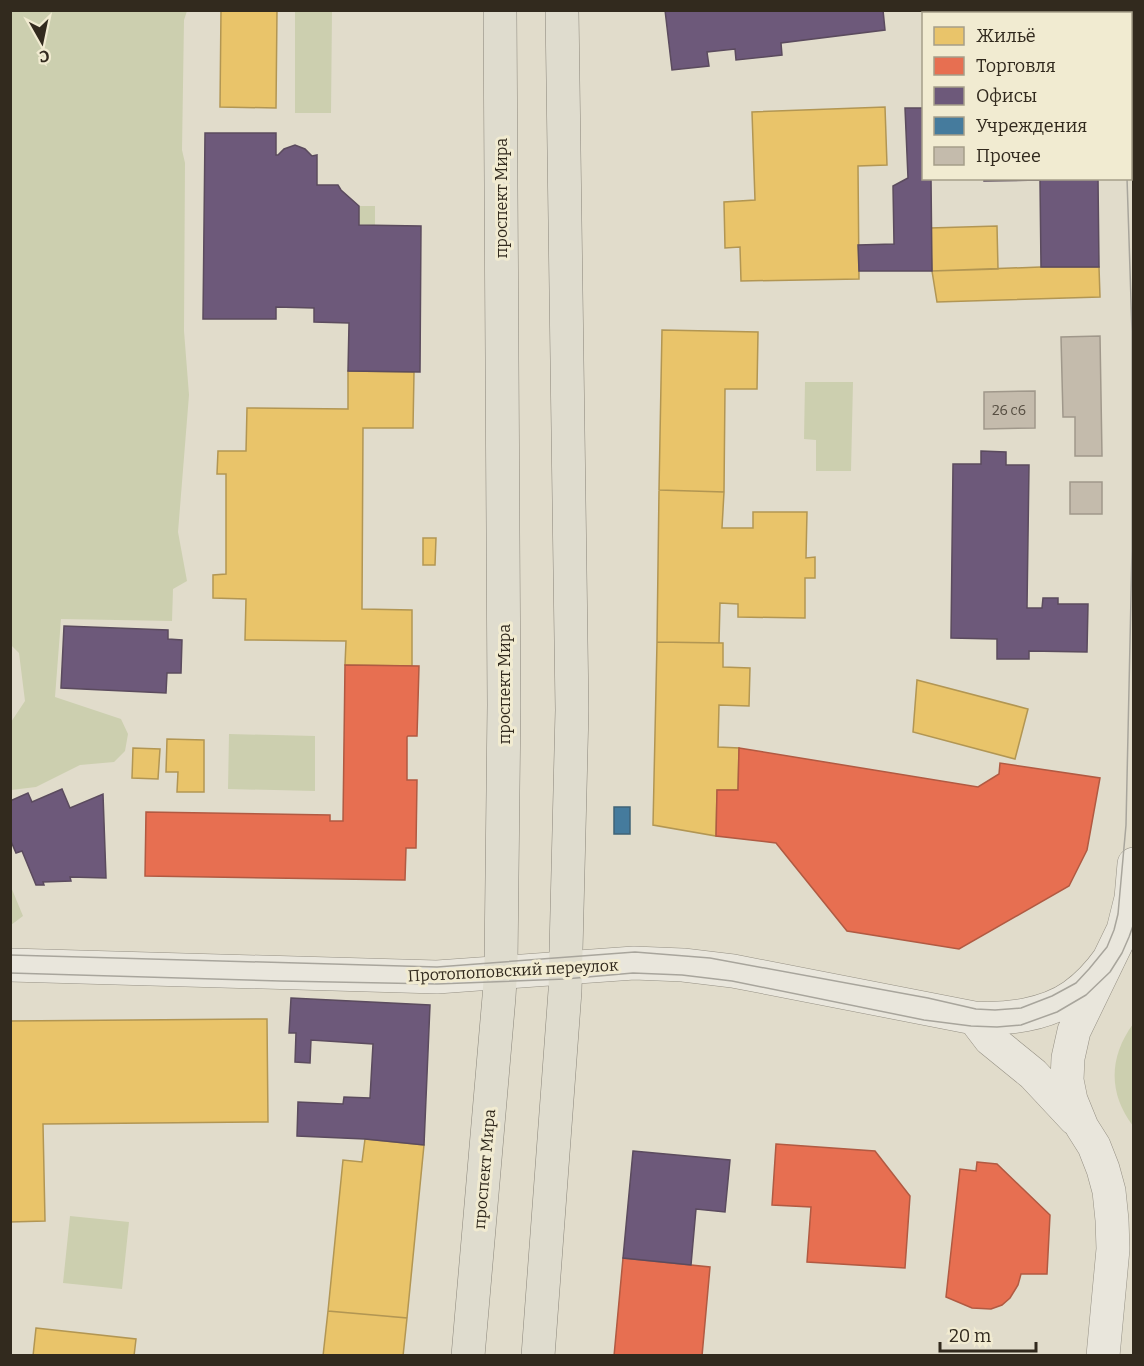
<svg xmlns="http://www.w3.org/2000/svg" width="1144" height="1366" viewBox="0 0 1144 1366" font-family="Bitter,serif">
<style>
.green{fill:#cccfaf}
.homes{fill:#e9c46a;stroke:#b29653;stroke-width:1.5}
.shops{fill:#e76f51;stroke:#b15a42;stroke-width:1.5}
.offices{fill:#6d597a;stroke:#5b4b5e;stroke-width:1.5}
.public{fill:#457b9d;stroke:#3f6377;stroke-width:1.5}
.building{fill:#c4bbac;stroke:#a0988b;stroke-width:1.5}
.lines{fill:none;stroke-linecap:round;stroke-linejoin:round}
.secondary-casing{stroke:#959084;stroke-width:34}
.primary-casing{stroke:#8b867b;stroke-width:34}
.secondary{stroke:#e9e6dc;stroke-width:33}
.primary{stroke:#dfdcce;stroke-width:33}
.tram{stroke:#a8a59c;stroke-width:1.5}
.labels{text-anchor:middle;stroke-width:6;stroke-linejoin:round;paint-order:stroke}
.number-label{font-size:14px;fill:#564e42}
.street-label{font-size:16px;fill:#322a1e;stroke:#f1ebd1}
</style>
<rect width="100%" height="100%" fill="#e1dccb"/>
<!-- green -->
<path class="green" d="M11,10L187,11L184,20L182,150L185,163L184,331L189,395L178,532L187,581L173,589L172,621L61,619L55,697L121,719L128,734L125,751L114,762L80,765L36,787L11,790V722L25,701L19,653L10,644Z
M295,11H332L331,113H295Z
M359,206H375V225H359Z
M805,382H853L851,471H816V440L804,439Z
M229,734L315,736V791L228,789Z
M11,887L23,916L11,925H10Z
M1133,1024V1126C1108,1093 1109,1057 1133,1024Z
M70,1216L129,1222L122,1289L63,1283Z"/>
<!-- homes -->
<path class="homes" d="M221,10H277L276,108L220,107Z
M885,107L887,165L858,166L859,279L741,281L740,247L725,248L724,202L755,200L752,112Z
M997,226L998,269L932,271L930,228Z
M1041,267H1099L1100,297L937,302L932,271Z
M662,330L758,332L757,389H725L724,492L659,490Z
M348,371L414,372L413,428H363L362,609L412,610V666L345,665L346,641L245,640L246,599L213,598V575L226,574V474H217L218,451H246L247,408L348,409Z
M659,490L724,492L722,528H753V512H807L806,558L815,557V578H805V618L738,617V604L720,603L719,643L657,642Z
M423,538H436L435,565H423Z
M657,642L723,643V667L750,668L749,706L719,705L718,747L739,748L738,790H717L716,836L653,825Z
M917,680L1028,709L1015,759L913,732Z
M167,739L204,740V792H177L178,772H166Z
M133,748L160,749L158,779L132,778Z
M267,1019L268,1122L43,1124L45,1221L10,1222V1021Z
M365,1139L424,1145L407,1318L328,1311L343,1160L362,1162Z
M328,1311L407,1318L403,1356H323Z
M36,1328L136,1339L134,1356H33Z"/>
<!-- shops -->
<path class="shops" d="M1019,10H1094V14H1019Z
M345,665L419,666L417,736H408L407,737V780H417L416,848H406L405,880L145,876L146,812L330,815V821H343Z
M739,748L978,787L999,774L1000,763L1100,778L1087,850L1069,886L959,949L847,931L776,843L716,836L717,790H738Z
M776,1144L875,1151L910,1196L905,1268L807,1262L811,1207L772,1205Z
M977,1162L997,1164L1050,1215L1047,1274H1021L1018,1285L1010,1298L1002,1305L991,1309L972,1308L946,1297L960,1169L976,1171Z
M623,1258L710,1267L702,1356H614Z"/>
<!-- offices -->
<path class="offices" d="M665,10H883L885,30L781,43L782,55L736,60L735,49L707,52L709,66L672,70Z
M905,108H924V178H931L932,271H859L858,245L894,244L893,186L908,178Z
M205,133H276V155H278L284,149L295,145L305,149L312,156L317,155V185H338L341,190L359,206V225L421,226L420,372L348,371L349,323L314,322V308L276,307V319H203Z
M984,178H1098L1099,267H1041L1040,180L984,181Z
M981,451L1006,452V465H1029L1027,608H1042L1043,598H1058V604H1088L1087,652L1029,651V659H997V639L951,638L953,464H981Z
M64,626L168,630V639L182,640L181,673H167L166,693L61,688Z
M62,789L70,808L103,794L106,878L70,877L71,881L43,882L44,885H36L22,851L16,853L10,839V801L28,793L32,802Z
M291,998L430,1005L424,1145L365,1139L297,1136L298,1102L343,1104L344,1097L370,1098L373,1044L311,1040L310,1063L295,1062L296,1033H289Z
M633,1151L730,1160L725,1212L696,1209L691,1265L623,1258Z"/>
<!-- public -->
<path class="public" d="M614,807H630V834H614Z"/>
<!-- building -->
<path class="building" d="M1100,336L1102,456H1075V417H1063L1061,337Z
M1035,391V428L984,429V392Z
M1070,482H1102V514H1070Z"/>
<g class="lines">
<defs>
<path id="secondary" d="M1131,10L1134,78
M10,965L437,977L634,963L683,965L733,971L974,1018C1006,1020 1046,1015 1073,996C1087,986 1099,973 1109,959
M974,1018L990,1039L1033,1074L1075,1119
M1103,1356L1113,1249L1112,1220L1109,1191L1103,1169L1094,1146L1082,1127L1071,1100L1067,1080L1068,1058L1074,1031L1123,930L1131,898L1134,864"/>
<path id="primary" d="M468,1356L499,997L501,963L504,705L500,10
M538,1356L565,991L572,710L562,10"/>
</defs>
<!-- secondary casing -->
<use href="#secondary" class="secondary-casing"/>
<!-- primary casing -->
<use href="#primary" class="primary-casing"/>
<!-- secondary -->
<use href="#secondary" class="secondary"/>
<!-- primary -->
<use href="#primary" class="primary"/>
<!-- tram -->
<path class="tram" d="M1121,10V14
M10,955L437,967L635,952L710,958L928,998L976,1009L995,1010L1021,1008L1052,996L1076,983L1089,969L1107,947L1114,930L1118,914L1126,825L1132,551V331L1127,178
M10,973L280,981L437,984L565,979L633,973L682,975L732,981L924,1020L971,1026L997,1027L1021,1025L1057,1012L1086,995L1110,972L1122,953L1129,937L1134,923"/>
</g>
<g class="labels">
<!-- number labels -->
<g class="number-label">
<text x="1009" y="415">26 c6</text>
</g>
<!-- street labels -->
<g class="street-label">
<text transform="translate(501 198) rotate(-90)" y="6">проспект Мира</text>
<text transform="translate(504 684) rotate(-90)" y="6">проспект Мира</text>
<text transform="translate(513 970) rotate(-3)" y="6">Протопоповский переулок</text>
<text transform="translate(484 1169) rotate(-85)" y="6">проспект Мира</text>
</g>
</g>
<!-- border -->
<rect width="1144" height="1366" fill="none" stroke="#322a1e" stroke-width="24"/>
<!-- legend -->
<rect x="922" y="12" width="210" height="168" fill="#f1ebd1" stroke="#a59e89" stroke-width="1.5"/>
<rect x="934" y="27" width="30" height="18" fill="#e9c46a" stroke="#a59e89" stroke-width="1.5"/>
<text x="976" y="42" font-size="18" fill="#322a1e">Жильё</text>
<rect x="934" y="57" width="30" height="18" fill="#e76f51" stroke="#a59e89" stroke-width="1.5"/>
<text x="976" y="72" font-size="18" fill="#322a1e">Торговля</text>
<rect x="934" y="87" width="30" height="18" fill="#6d597a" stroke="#a59e89" stroke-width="1.5"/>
<text x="976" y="102" font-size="18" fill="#322a1e">Офисы</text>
<rect x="934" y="117" width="30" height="18" fill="#457b9d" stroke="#a59e89" stroke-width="1.5"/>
<text x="976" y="132" font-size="18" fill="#322a1e">Учреждения</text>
<rect x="934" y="147" width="30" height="18" fill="#c4bbac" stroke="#a59e89" stroke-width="1.5"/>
<text x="976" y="162" font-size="18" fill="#322a1e">Прочее</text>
<!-- north arrow -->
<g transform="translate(42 42) rotate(171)" stroke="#f1ebd1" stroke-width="4.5" paint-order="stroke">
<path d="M0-4.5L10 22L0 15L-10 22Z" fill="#322a1e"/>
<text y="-9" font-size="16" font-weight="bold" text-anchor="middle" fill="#322a1e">С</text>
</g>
<!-- scale -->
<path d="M940 1342v9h96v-9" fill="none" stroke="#322a1e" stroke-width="3"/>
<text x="949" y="1342" font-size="18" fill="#322a1e" stroke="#f1ebd1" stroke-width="4.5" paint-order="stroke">20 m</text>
</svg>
